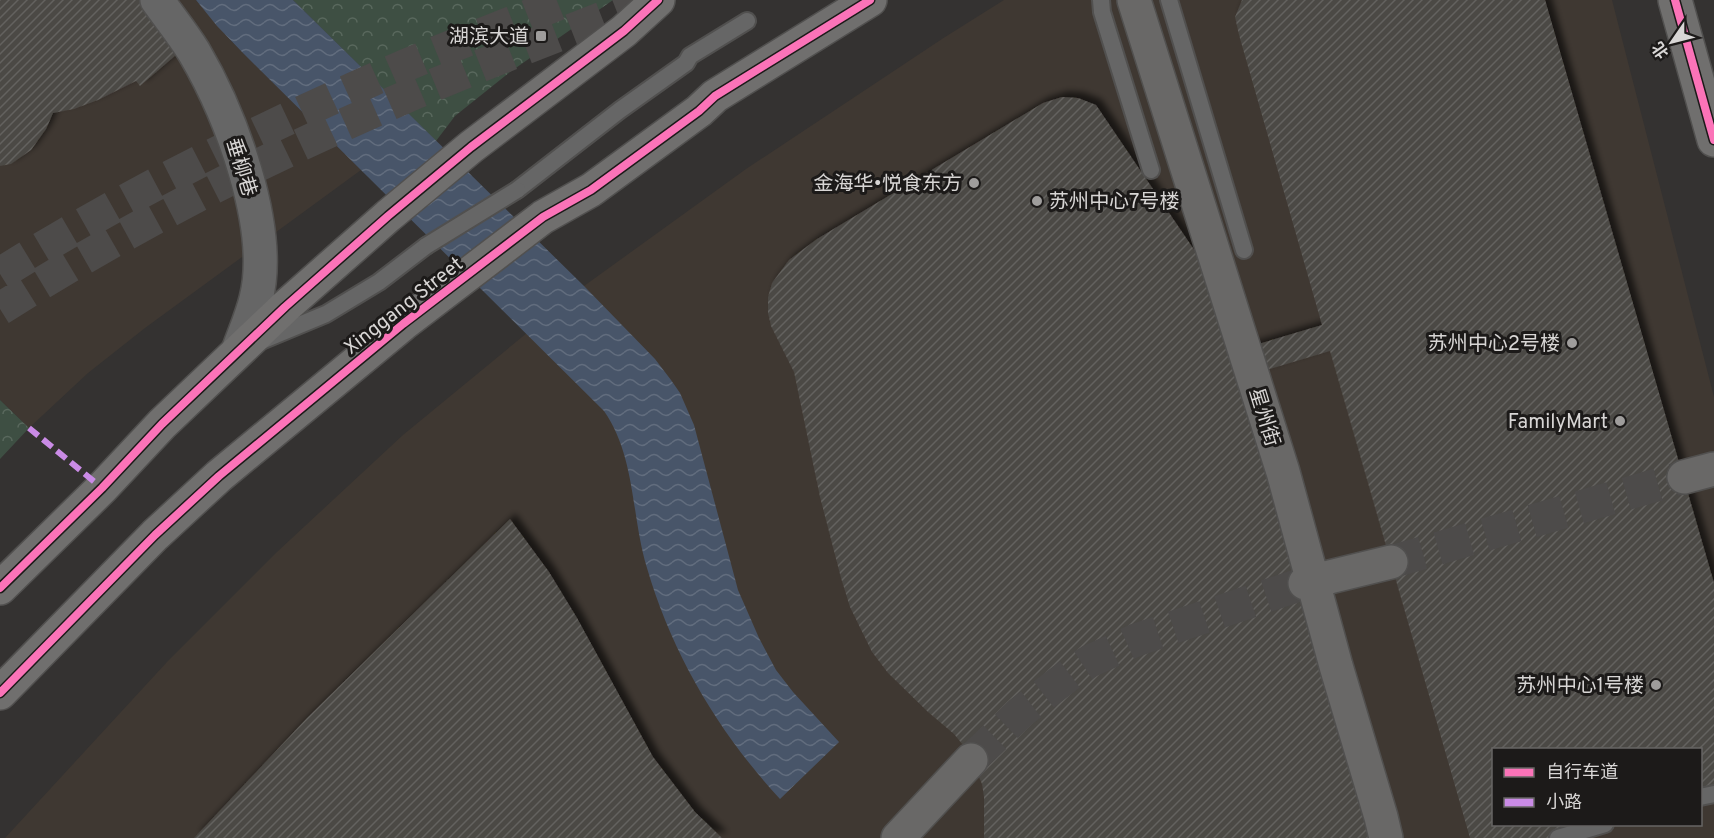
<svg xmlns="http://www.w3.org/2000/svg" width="1714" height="838" viewBox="0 0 1714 838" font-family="Overpass,'Noto Sans SC',sans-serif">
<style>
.built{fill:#3f3832;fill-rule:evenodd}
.park{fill:url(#park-crowns)}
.water{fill:url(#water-waves)}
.building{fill:url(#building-hatch);filter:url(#shadow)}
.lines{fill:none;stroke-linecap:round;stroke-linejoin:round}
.secondary-tunnel{stroke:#4d4b4a;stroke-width:33;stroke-dasharray:33 16;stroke-linecap:butt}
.primary-tunnel{stroke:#4d4b4a;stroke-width:33;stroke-dasharray:33 16;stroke-linecap:butt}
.lane-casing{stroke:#51504f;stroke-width:20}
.street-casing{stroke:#51504f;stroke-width:36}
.secondary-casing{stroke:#51504f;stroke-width:36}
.primary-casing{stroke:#51504f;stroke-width:36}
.lane{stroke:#666;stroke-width:16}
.street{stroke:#666;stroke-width:33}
.secondary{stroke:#696867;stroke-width:33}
.primary{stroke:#706f6e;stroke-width:33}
.lane-bridge-casing{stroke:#51504f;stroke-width:20;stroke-linecap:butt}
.lane-bridge{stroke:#666;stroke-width:16}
.quiet{stroke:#ca8be6;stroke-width:6;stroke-dasharray:12 6;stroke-linecap:butt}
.cycleway-casing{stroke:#1c1a19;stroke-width:11}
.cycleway{stroke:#fb73b8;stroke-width:8}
.poi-dot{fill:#9f9d9c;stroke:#1c1a19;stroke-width:2}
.labels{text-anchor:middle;stroke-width:6;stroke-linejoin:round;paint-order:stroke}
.poi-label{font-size:20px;fill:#d8d6d5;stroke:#1c1a19;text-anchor:end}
.street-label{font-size:20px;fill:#d8d6d5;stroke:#1c1a19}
</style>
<defs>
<pattern id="park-crowns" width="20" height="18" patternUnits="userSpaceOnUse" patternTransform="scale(1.5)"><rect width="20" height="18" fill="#3e4f43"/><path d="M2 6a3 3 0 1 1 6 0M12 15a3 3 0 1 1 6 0" fill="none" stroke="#59685d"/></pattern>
<pattern id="water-waves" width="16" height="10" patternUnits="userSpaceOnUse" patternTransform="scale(1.5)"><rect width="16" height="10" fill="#485569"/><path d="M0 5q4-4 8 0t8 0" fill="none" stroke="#626d7e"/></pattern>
<pattern id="building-hatch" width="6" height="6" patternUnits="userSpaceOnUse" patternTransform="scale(1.5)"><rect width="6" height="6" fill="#4b4844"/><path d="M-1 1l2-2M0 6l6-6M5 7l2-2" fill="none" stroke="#64625e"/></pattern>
<filter id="shadow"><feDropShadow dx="5.5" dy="-5.5" stdDeviation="3" flood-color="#0009"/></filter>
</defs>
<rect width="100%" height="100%" fill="#343231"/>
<!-- built -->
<path class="built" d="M0,0H196L230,40L361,170L145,328L88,373L29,428L0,400Z
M1004,0H1612L1714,397V838H5L167,662L277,552L403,435L584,286L746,169L945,37ZM1494,750H1700V824H1494Z"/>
<!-- park -->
<path class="park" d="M293,0H613L510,72L455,116L436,141Z
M0,400L29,428L0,459Z"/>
<!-- water -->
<path class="water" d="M196,0H293L584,286L655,359L671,380L680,393L694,425L738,590L759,638L776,670L793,692L839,742L780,799C719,733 672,654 647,568C631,516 636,457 604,411L242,52L217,26Z"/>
<!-- building -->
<path class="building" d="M0,0H143L183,49L140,86L136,81L98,100L74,109L53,113L46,129L31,150L11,164L0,166Z
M1242,0H1545L1714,583V793L1700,797V750H1494V824H1602L1556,838H1470L1330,351L1243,377L1377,838H984V797L982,784L967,750L954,734L928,712L888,673L872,652L850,607L841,578L820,497L794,372L771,326L768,313V297L772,283L789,260L817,239L1043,103L1062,97L1078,98L1096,105L1201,260L1235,351L1322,325L1239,35L1235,17Z
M510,519L549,572L577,618L653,757L695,812L722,838H194L307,718Z"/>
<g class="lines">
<!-- secondary-tunnel -->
<path class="secondary-tunnel" d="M1391,562L1684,477
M971,760L1021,712L1073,672L1090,661L1136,640L1305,583"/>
<!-- primary-tunnel -->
<path class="primary-tunnel" d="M0,274C128,193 265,127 404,66C458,43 514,22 568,0
M0,309C132,225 272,155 415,93C492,60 570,31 648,0"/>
<defs>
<path id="lane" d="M1101,0L1102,12L1151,170
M1169,0L1244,250
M517,190L620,110L686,63L690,56L747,21
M261,341L326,314L379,282L426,246
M1700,797L1714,794
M1558,838L1605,824"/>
<path id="street" d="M157,0C169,17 183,34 194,52C230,113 274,228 256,299C252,316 244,334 238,351"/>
<path id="secondary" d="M1134,0L1283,472L1336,666L1381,817L1386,838
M1684,477L1714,469
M1305,583L1391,562
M898,838L971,760"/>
<path id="primary" d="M1675,0L1714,140
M0,588L102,488L162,424L285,307L388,216L471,147L624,31L658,0
M0,693L155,535L219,476L403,324L543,217L591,190L699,111L715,96L870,0"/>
</defs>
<!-- lane casing -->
<use href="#lane" class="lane-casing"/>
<!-- street casing -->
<use href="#street" class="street-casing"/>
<!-- secondary casing -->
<use href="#secondary" class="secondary-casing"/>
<!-- primary casing -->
<use href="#primary" class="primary-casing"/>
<!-- lane -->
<use href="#lane" class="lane"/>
<!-- street -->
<use href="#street" class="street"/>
<!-- secondary -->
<use href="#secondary" class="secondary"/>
<!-- primary -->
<use href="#primary" class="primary"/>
<defs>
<path id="lane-bridge" d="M426,246L517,190"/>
</defs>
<!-- lane-bridge casing -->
<use href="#lane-bridge" class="lane-bridge-casing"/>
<!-- lane-bridge -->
<use href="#lane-bridge" class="lane-bridge"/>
<!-- quiet -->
<path class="quiet" d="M29,428L102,488"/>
<defs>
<path id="cycleway" d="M1675,0L1714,140
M0,588L102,488L162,424L285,307L388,216L471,147L624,31L658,0
M0,693L155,535L219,476L403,324L543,217L591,190L699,111L715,96L870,0"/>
</defs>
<!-- cycleway casing -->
<use href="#cycleway" class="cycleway-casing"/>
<!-- cycleway -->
<use href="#cycleway" class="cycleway"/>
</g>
<!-- markers -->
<g class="poi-dot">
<rect x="535" y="30" width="12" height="12" rx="3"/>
<circle cx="974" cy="183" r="6"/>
<circle cx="1037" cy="201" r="6"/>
<circle cx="1572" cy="343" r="6"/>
<circle cx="1620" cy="421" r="6"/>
<circle cx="1656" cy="685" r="6"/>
</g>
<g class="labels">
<!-- poi labels -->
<g class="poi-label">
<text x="529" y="43">湖滨大道</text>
<text x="962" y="190">金海华•悦食东方</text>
<text x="1049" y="208" text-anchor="start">苏州中心7号楼</text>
<text x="1560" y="350">苏州中心2号楼</text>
<text x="1608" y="428">FamilyMart</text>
<text x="1644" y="692">苏州中心1号楼</text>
</g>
<!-- street labels -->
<g class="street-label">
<text transform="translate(242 167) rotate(73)" y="7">垂柳巷</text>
<text transform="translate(403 305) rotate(-38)" y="7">Xinggang Street</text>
<text transform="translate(1265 417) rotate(73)" y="7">星州街</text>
</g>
</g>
<!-- legend -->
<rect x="1492" y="748" width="210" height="78" fill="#1c1a19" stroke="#676564" stroke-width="1.5"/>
<rect x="1504" y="768" width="30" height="9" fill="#fb73b8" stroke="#676564" stroke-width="1.5"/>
<text x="1546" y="778" font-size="18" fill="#d8d6d5">自行车道</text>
<rect x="1504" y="798" width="30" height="9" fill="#ca8be6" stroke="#676564" stroke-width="1.5"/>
<text x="1546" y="808" font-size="18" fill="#d8d6d5">小路</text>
<!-- north arrow -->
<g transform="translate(1672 42) rotate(235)" stroke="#1c1a19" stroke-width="4.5" paint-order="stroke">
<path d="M0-4.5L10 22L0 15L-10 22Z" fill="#d8d6d5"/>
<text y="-9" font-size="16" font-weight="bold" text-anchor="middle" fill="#d8d6d5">北</text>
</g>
</svg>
